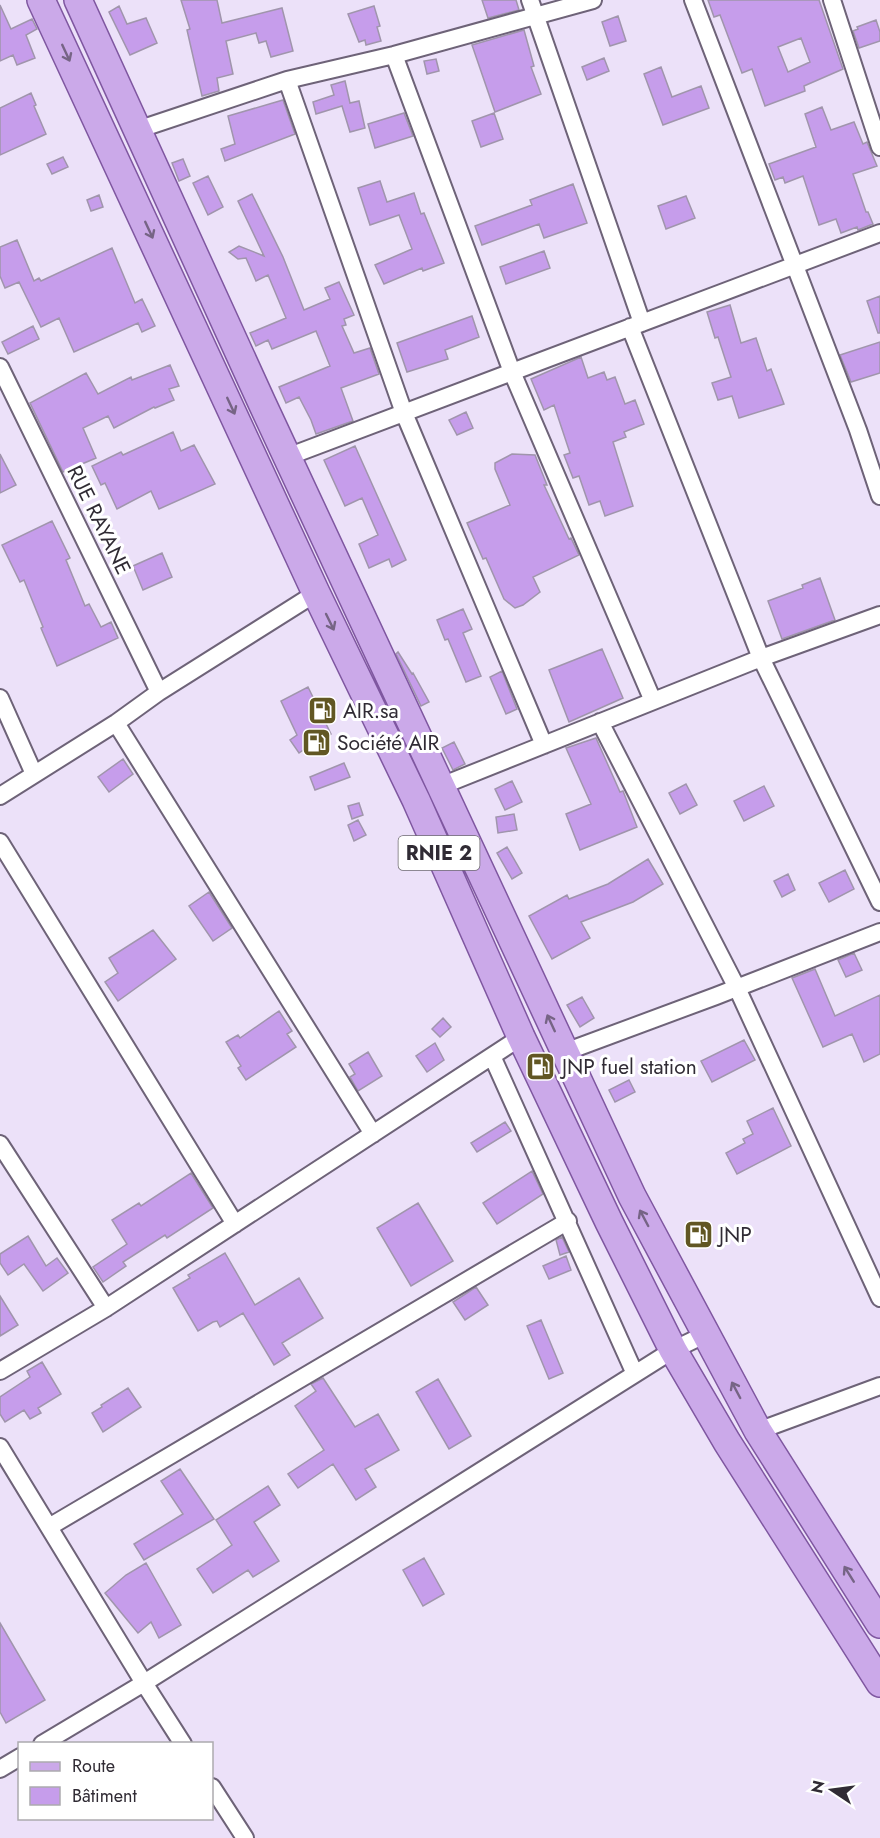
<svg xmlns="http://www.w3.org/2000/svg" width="880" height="1838" viewBox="0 0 880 1838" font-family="Jost,sans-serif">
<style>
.building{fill:#c69deb;stroke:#a095ac;stroke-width:1.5;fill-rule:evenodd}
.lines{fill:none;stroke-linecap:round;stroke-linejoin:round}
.street-casing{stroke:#6e6378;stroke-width:20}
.primary-casing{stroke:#7f57a0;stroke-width:30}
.street{stroke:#fff;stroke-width:16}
.primary{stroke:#cba9e9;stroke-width:27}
.oneway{stroke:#766485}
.labels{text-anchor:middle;stroke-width:6;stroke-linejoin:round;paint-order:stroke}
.shield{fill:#fff;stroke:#6e6b71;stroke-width:1.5}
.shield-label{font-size:20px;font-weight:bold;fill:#302b34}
.street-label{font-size:21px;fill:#302b34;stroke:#fff}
.poi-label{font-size:21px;fill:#302b34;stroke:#fff;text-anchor:start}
</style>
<rect width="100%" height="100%" fill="#ece1f9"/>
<!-- building -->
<path class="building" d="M181,0H217L222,23L282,8L293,51L271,57L266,41L259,43L256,33L226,41L233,74L217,78L219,91L202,96L187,30L190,29Z
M482,0H516L519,10L488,18Z
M708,0H819L843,69L804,86L805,91L765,106L752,69L742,73L720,15L714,17ZM801,38L810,62L788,72L778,47Z
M0,5L11,29L32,19L37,29L26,35L35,58L17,65L13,55L0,61Z
M119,6L127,24L146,18L157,43L130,55L109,12Z
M374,6L380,26L377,27L381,41L366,45L365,40L359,42L348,14Z
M618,16L626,41L610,46L602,22Z
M876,20L880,32V41L859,48L853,31L858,29L857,27Z
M524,30L534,66L531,67L541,94L495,112L472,45Z
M604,58L609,71L587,80L582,67Z
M436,59L439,71L427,74L424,61Z
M661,67L672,97L701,86L709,108L663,125L644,74Z
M345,81L350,103L359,101L365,128L350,132L342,106L316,114L313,102L334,95L331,85Z
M31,93L36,105L34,106L46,134L0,155V108Z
M283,100L295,134L225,161L221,149L235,144L228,116Z
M822,107L831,130L854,122L863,144L867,142L877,166L853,174L866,212H868L873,224L858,230L857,227L841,233L836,219L819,225L803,176L785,183L783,177L775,180L769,164L816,147L805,114Z
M404,113L413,136L375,148L368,124Z
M494,113L503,139L481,147L472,121Z
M63,157L68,167L52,174L47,164Z
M183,159L190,176L179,181L172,163Z
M208,176L223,207L208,215L193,183Z
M380,181L387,202L414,193L421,214L424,213L444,263L423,271L422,268L384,284L375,265L412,249L399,215L370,225L358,188Z
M573,184L587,223L544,238L539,224L482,245L475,226L532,205L530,200Z
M252,194L283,257L304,310L330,299L325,288L339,282L354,315L344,319L346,325L342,326L354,353L370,348L379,374L341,388L353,421L316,434L311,420L299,397L286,403L279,387L330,366L316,331L272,349L268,340L256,346L250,333L286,318L268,275L256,281L246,258L238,259L229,252L239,246L264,256L238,201Z
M99,195L103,207L91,211L87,200Z
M686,196L695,218L666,229L658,206Z
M17,240L34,281L39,278L41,281L112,248L135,303L142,299L155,326L142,332L138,323L74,352L59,318L41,327L19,282L5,288L0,276V247Z
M544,251L550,268L506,284L500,267Z
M880,296V333H878L867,301Z
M730,305L741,343L756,338L767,371L771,369L784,404L739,418L732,396L718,400L712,383L731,377L718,337L715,338L707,312Z
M472,316L479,337L445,350L448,359L407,372L397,343Z
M33,326L39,339L8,354L2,342Z
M880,342V373L851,382L840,355Z
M581,357L588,378L604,372L607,380L615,377L625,404L635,400L644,424L624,432L626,437L613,442L633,506L605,516L600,501L589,505L579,476L573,478L564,455L570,453L554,405L544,410L531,379Z
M170,365L179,386L169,389L174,400L155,408L154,407L114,428L108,416L83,428L96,458L63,472L30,403L86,373L98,394L131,377L132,380Z
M466,412L473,428L457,435L449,420Z
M173,432L181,451L194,445L215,484L159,509L151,491L117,509L105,483L101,485L92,466L121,452L123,455Z
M355,446L406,560L392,567L389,559L369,568L359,544L378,535L362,498L345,506L324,460Z
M0,454L16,485L0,493Z
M512,454L535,455L547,485H544L569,539L571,538L579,555L533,577L540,592L523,605L515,608L504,599L486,558L483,559L467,523L510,505L495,469V463Z
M52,521L70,558L66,560L85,606L89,604L101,627L111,622L118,638L57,666L41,628L43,627L24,580L20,582L2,545Z
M162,553L172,577L143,590L133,566Z
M820,578L835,620L782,639L768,601L803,588L802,585Z
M463,609L472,629L463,633L481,676L466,682L448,639L445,640L437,620Z
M602,649L623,698L569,722L549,670Z
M398,652L412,674L413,673L429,702L421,706L396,654Z
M502,671L517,709L506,714L490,677Z
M308,687L331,734L310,749L309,746L299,753L290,740L297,735L281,701Z
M596,738L620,792L623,791L637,827L580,850L566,814L591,804L566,748Z
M454,742L465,764L453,770L442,748Z
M123,759L133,774L109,792L98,777Z
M344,763L350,777L315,790L310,777Z
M512,781L522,802L505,810L495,789Z
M686,784L697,805L680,814L669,793Z
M764,786L774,806L744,821L734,801Z
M359,803L363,815L352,819L348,806Z
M514,814L517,830L498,833L496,817Z
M358,820L366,835L354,841L348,825Z
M507,847L522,873L512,879L497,853Z
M648,859L663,884L633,902L581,922L590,938L552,959L529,916L567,895L569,899L608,884Z
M845,870L854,889L829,902L819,883Z
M788,874L795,890L782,897L774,881Z
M209,892L232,928L213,941L189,906Z
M153,930L176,959L118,1001L105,982L118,973L109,958Z
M854,953L862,970L846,977L838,960Z
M815,969L835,1016L880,995V1054L864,1062L852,1034L823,1047L792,978Z
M582,997L594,1018L580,1027L567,1005Z
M279,1011L292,1031L287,1034L296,1047L246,1080L238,1068L241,1066L226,1042L238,1035L240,1038Z
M443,1018L451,1027L440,1037L432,1029Z
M744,1040L755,1060L712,1082L701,1061Z
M435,1043L444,1060L427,1072L416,1056Z
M368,1052L382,1076L358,1091L350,1077L355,1074L349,1064Z
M629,1080L635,1092L615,1102L609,1090Z
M773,1108L791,1146L737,1174L726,1153L745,1143L743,1139L753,1134L747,1121Z
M505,1122L511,1131L477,1152L471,1143Z
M532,1171L543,1194L497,1224L483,1203Z
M191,1173L213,1208L167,1238L165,1235L123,1262L126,1266L103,1282L93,1267L127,1244L112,1220L139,1203L141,1206Z
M418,1203L453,1261L411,1286L377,1228Z
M28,1236L46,1266L57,1258L68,1273L43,1291L24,1264L8,1275L0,1263V1254Z
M562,1237L569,1252L560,1255L556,1240Z
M225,1253L255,1305L299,1278L323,1318L282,1343L290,1355L274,1365L243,1313L220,1327L217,1321L213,1322L198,1331L173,1288L190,1278L188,1275Z
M566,1256L571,1270L549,1279L543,1266Z
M476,1287L488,1305L465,1320L453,1302Z
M0,1296L18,1325L0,1336Z
M541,1320L563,1373L549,1379L527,1326Z
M42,1362L61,1394L38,1408L41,1413L30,1419L24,1410L5,1422L0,1414V1397L30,1377L27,1371Z
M323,1378L355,1427L378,1414L399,1450L365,1469L376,1487L356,1500L333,1464L298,1488L288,1474L324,1450L295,1406L316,1391L311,1384Z
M438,1379L471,1436L449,1449L416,1392Z
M128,1388L141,1407L103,1432L92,1413L102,1407L101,1405Z
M180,1469L214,1519L144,1560L134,1544L183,1514L161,1481Z
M268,1486L280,1505L254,1522L279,1561L253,1577L248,1570L213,1593L197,1569L232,1545L216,1520Z
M424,1558L444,1594L423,1606L403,1570Z
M146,1563L181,1625L159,1638L151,1622L138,1633L105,1593L126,1575Z
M0,1623L45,1700L6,1723L0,1712Z"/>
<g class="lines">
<defs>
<path id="street" d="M530,0L642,323
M693,0L858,430L880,496
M832,0L880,147
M394,55L512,372L653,701
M287,80L404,413L544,745
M137,130L287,80L394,55L593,0
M630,327L761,658L880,902
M0,367L159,692
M287,457L880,233
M0,698L34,774
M600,722L737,988L880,1298
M116,723L373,1134
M441,786L761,658L880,615
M0,796L116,723L159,692L316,593
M0,842L235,1224
M565,1052L716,996L880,932
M492,1056L635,1374
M0,1144L106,1308
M0,1371L106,1308L521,1037
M758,1431L880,1386
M0,1447L144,1683L183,1744
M49,1527L568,1221
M42,1744L144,1683L673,1350L706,1334
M0,1769L20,1757
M212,1787L245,1838"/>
<path id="primary" d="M41,0L316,593L416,800L521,1037L609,1222L673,1350L727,1442L880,1683
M78,0L262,403L632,1196L758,1431L880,1624"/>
</defs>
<!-- street casing -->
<use href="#street" class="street-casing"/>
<!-- primary casing -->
<use href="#primary" class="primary-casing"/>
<!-- street -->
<use href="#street" class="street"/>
<!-- primary -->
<use href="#primary" class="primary"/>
</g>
<!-- one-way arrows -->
<defs><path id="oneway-shaft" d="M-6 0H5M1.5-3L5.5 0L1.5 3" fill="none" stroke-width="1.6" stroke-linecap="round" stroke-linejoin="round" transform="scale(1.5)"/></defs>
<g class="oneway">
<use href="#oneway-shaft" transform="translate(66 53) rotate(65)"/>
<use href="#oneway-shaft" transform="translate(149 230) rotate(65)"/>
<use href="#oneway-shaft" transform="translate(231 406) rotate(65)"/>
<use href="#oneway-shaft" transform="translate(330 622) rotate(64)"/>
<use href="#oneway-shaft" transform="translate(551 1023) rotate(-115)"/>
<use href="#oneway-shaft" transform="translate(644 1218) rotate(-118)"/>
<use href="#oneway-shaft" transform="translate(736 1390) rotate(-118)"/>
<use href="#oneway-shaft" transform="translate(849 1574) rotate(-122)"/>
</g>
<!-- icons -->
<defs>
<symbol id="fuel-square" viewBox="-11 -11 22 22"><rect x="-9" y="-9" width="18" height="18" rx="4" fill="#615623" stroke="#fff"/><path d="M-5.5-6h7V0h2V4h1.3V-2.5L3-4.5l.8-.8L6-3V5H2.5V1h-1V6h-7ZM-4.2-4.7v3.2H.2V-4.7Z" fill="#fff"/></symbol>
</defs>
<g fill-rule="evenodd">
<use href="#fuel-square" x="306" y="694" width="33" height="33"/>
<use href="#fuel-square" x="300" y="726" width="33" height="33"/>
<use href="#fuel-square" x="524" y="1050" width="33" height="33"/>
<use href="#fuel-square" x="682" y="1218" width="33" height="33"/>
</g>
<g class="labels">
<!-- shield labels -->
<rect class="shield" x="398.5" y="836" width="81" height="34" rx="4.5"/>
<g class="shield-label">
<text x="439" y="860">RNIE 2</text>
</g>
<!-- street labels -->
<g class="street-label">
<text transform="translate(99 520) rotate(64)" y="7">RUE RAYANE</text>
</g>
<!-- poi labels -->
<g class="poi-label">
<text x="343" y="718">AIR.sa</text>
<text x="337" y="750">Société AIR</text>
<text x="562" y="1074">JNP fuel station</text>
<text x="719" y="1242">JNP</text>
</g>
</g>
<!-- legend -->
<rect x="18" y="1742" width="195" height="78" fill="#ffffff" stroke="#acaaae" stroke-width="1.5"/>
<rect x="30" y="1762" width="30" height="9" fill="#cba9e9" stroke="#acaaae" stroke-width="1.5"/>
<text x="72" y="1772" font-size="18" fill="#302b34">Route</text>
<rect x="30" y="1787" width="30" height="18" fill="#c69deb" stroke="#acaaae" stroke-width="1.5"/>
<text x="72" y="1802" font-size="18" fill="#302b34">Bâtiment</text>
<!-- north arrow -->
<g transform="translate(832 1790) rotate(283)" stroke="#ffffff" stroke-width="4.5" paint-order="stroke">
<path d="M0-4.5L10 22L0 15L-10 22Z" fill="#302b34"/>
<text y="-9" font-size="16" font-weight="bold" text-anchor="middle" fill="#302b34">N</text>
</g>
</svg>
